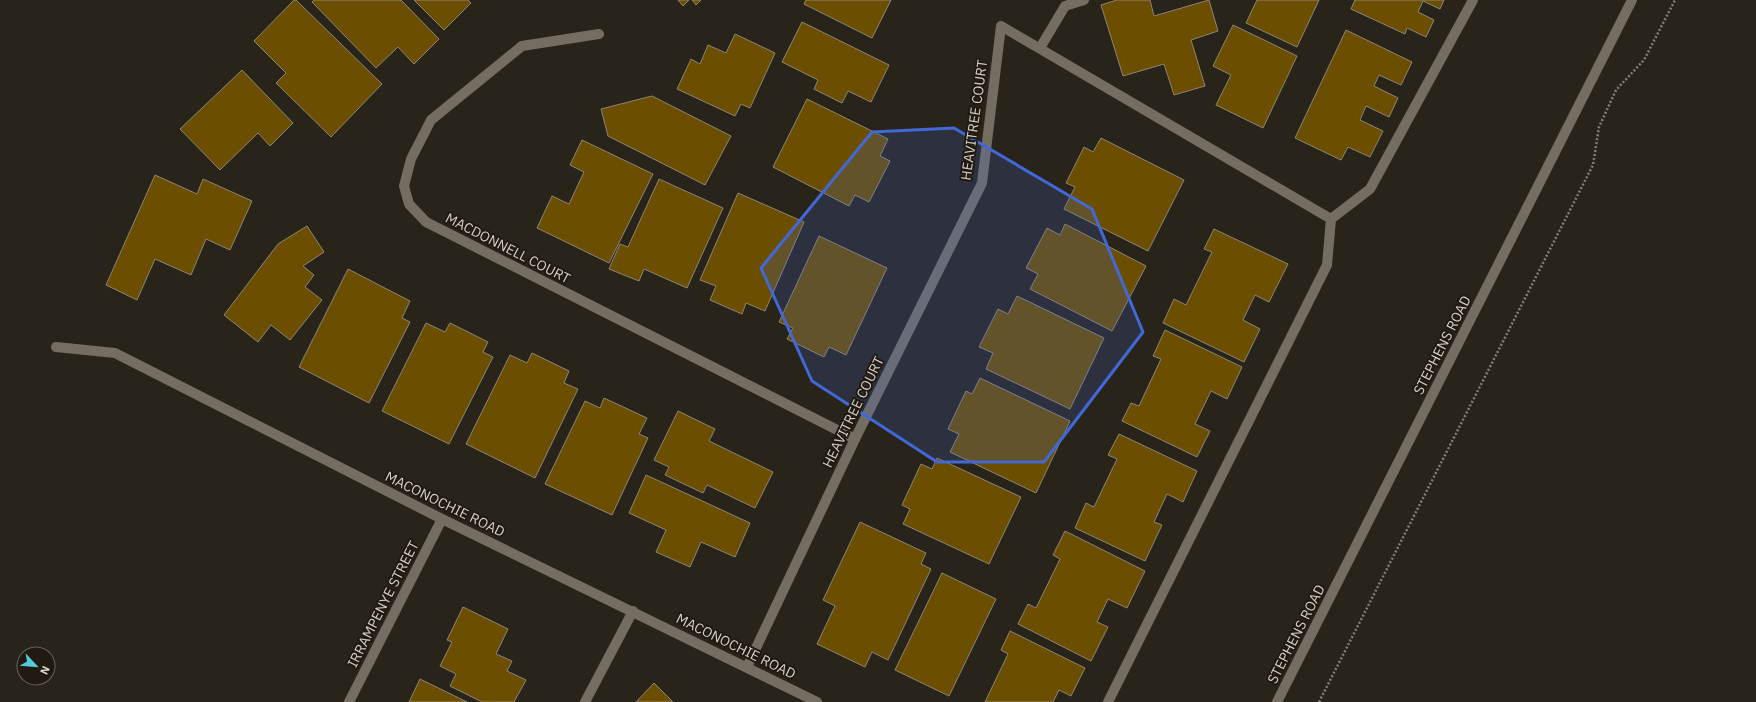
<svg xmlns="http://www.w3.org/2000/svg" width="1756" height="702" viewBox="0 0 1756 702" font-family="'IBM Plex Sans',sans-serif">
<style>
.building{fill:#6c4e01;stroke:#8c8579}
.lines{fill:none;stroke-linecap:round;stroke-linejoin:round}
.path{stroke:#837f77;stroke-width:2.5;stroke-dasharray:2 2;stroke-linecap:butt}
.minor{stroke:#746d62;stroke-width:10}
.marked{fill:#4268d5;fill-opacity:0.2;stroke:#4268d5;stroke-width:3;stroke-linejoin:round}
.labels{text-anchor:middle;stroke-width:4;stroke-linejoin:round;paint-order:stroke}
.street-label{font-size:14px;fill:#d4d0ca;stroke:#201a11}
</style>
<rect width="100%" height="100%" fill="#29241a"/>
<!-- building -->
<path class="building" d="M294,0H296L382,84L331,137L276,83L286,73L254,41Z
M314,0H401L439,39L414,64L398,47L376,68L312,2Z
M414,0H468L471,3L444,30Z
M678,0H689L683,6Z
M692,0H701L696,5Z
M806,0H891L872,38L804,4Z
M1117,0H1150L1154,16L1209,0L1218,31L1191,40L1205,86L1174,95L1164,64L1123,76L1101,5Z
M1257,0H1319L1297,47L1246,23Z
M1355,0H1444L1440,9L1423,1L1418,12L1434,20L1426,37L1407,28L1405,34L1351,9Z
M802,22L889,65L871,102L848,91L842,103L814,89L818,80L782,62Z
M1233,25L1297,56L1263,128L1216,105L1231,75L1213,66Z
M1346,30L1412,62L1401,85L1379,75L1374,86L1398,98L1389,117L1366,106L1360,120L1383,131L1370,157L1348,147L1341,160L1295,138Z
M735,34L775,53L750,108L741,104L735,116L677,89L691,59L700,64L708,45L726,53Z
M242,70L293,123L270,146L258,133L220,170L180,129Z
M652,96L731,136L705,185L608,136L601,109Z
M807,99L888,139L880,156L890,161L869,202L855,195L849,206L773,167Z
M1101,138L1184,180L1148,251L1064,209L1075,187L1066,183L1084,147L1093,152Z
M582,140L653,174L609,263L537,228L552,196L569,204L584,172L570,165Z
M155,175L197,194L203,179L252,201L230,250L206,239L191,275L155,259L137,300L106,285Z
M659,179L723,208L687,288L644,269L639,281L609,269L620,244L628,247Z
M738,193L804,222L765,311L746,303L742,314L710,300L716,286L700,280Z
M1065,224L1146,266L1112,331L1030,289L1038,274L1026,268L1047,228L1060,235Z
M307,226L324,252L303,266L314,275L305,287L322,300L290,340L271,325L258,342L224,315L278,244Z
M1214,229L1288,264L1269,302L1255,295L1243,320L1260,329L1244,362L1163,323L1174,299L1186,305L1212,252L1204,249Z
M819,236L887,268L846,355L829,347L824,357L787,339L793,328L779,322Z
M348,269L410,301L402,318L410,322L369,403L299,367Z
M1017,296L1104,338L1070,409L986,369L993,353L979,347L998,309L1008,314Z
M426,323L445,332L450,323L488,342L483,352L493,357L449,444L382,411Z
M1165,330L1242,367L1227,399L1211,391L1195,424L1210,431L1197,457L1122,421L1131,403L1139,406L1161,359L1153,356Z
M532,353L569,371L564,383L578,389L535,478L466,444L510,355L527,363Z
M980,378L1070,421L1036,493L950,452L959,434L948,429L966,391L972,394Z
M604,398L647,418L639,434L648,438L612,515L545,484L585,401L600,408Z
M678,411L715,429L709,441L773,472L755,508L707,485L703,493L665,475L669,467L654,460Z
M1119,434L1197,471L1183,502L1167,494L1154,522L1162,525L1145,561L1075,528L1086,503L1094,507L1117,459L1108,455Z
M937,458L1021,497L989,564L903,524L910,509L902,505L921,464L932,469Z
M646,475L750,523L735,557L701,542L690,567L656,552L666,530L629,513Z
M860,522L926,553L921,564L931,569L888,660L872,652L865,667L817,644L835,606L823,600Z
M1065,531L1145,571L1127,608L1108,599L1097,622L1108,627L1091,661L1018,624L1028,604L1036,608L1060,559L1053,555Z
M942,573L996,599L949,696L895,670Z
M463,607L508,629L496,654L512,661L507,671L526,680L514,702H482L450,686L456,674L440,666L452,642L447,640Z
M1010,631L1085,668L1071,696L1059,690L1053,702H985L1008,654L1001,650Z
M420,679L467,702H409Z
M654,683L673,702H636Z"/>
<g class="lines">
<!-- path -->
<path class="path" d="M1319,702L1593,165L1599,127L1616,90L1644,60L1675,0"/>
<!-- minor -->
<path class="minor" d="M599,34L522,46L431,120L411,159L404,186L409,204L426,222L855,439
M1040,48L1065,6L1084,0
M56,347L115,353L442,519L817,702
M747,667L855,439L982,183L1001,26L1331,219
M349,702L442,519
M585,702L633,611
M1108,702L1327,265L1331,219L1370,189L1473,0
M1277,702L1632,0"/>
</g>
<!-- marked area -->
<path class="marked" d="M954,128L1092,209L1143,332L1044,462H937L812,381L761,268L872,132Z"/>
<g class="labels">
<!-- street labels -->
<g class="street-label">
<text transform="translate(974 120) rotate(-82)" y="5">HEAVITREE COURT</text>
<text transform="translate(508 248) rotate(27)" y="5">MACDONNELL COURT</text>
<text transform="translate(1442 345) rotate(-63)" y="5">STEPHENS ROAD</text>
<text transform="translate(853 412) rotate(-64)" y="5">HEAVITREE COURT</text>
<text transform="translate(445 504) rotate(26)" y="5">MACONOCHIE ROAD</text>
<text transform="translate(383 604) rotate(-63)" y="5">IRRAMPENYE STREET</text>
<text transform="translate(1296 634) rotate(-63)" y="5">STEPHENS ROAD</text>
<text transform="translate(736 646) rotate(26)" y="5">MACONOCHIE ROAD</text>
</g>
</g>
<!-- north arrow -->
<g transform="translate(36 666) rotate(116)"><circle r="19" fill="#201a11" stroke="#68635b"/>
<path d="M0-3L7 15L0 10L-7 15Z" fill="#54cadc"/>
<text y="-6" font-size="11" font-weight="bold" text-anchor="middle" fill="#d4d0ca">N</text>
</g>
</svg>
